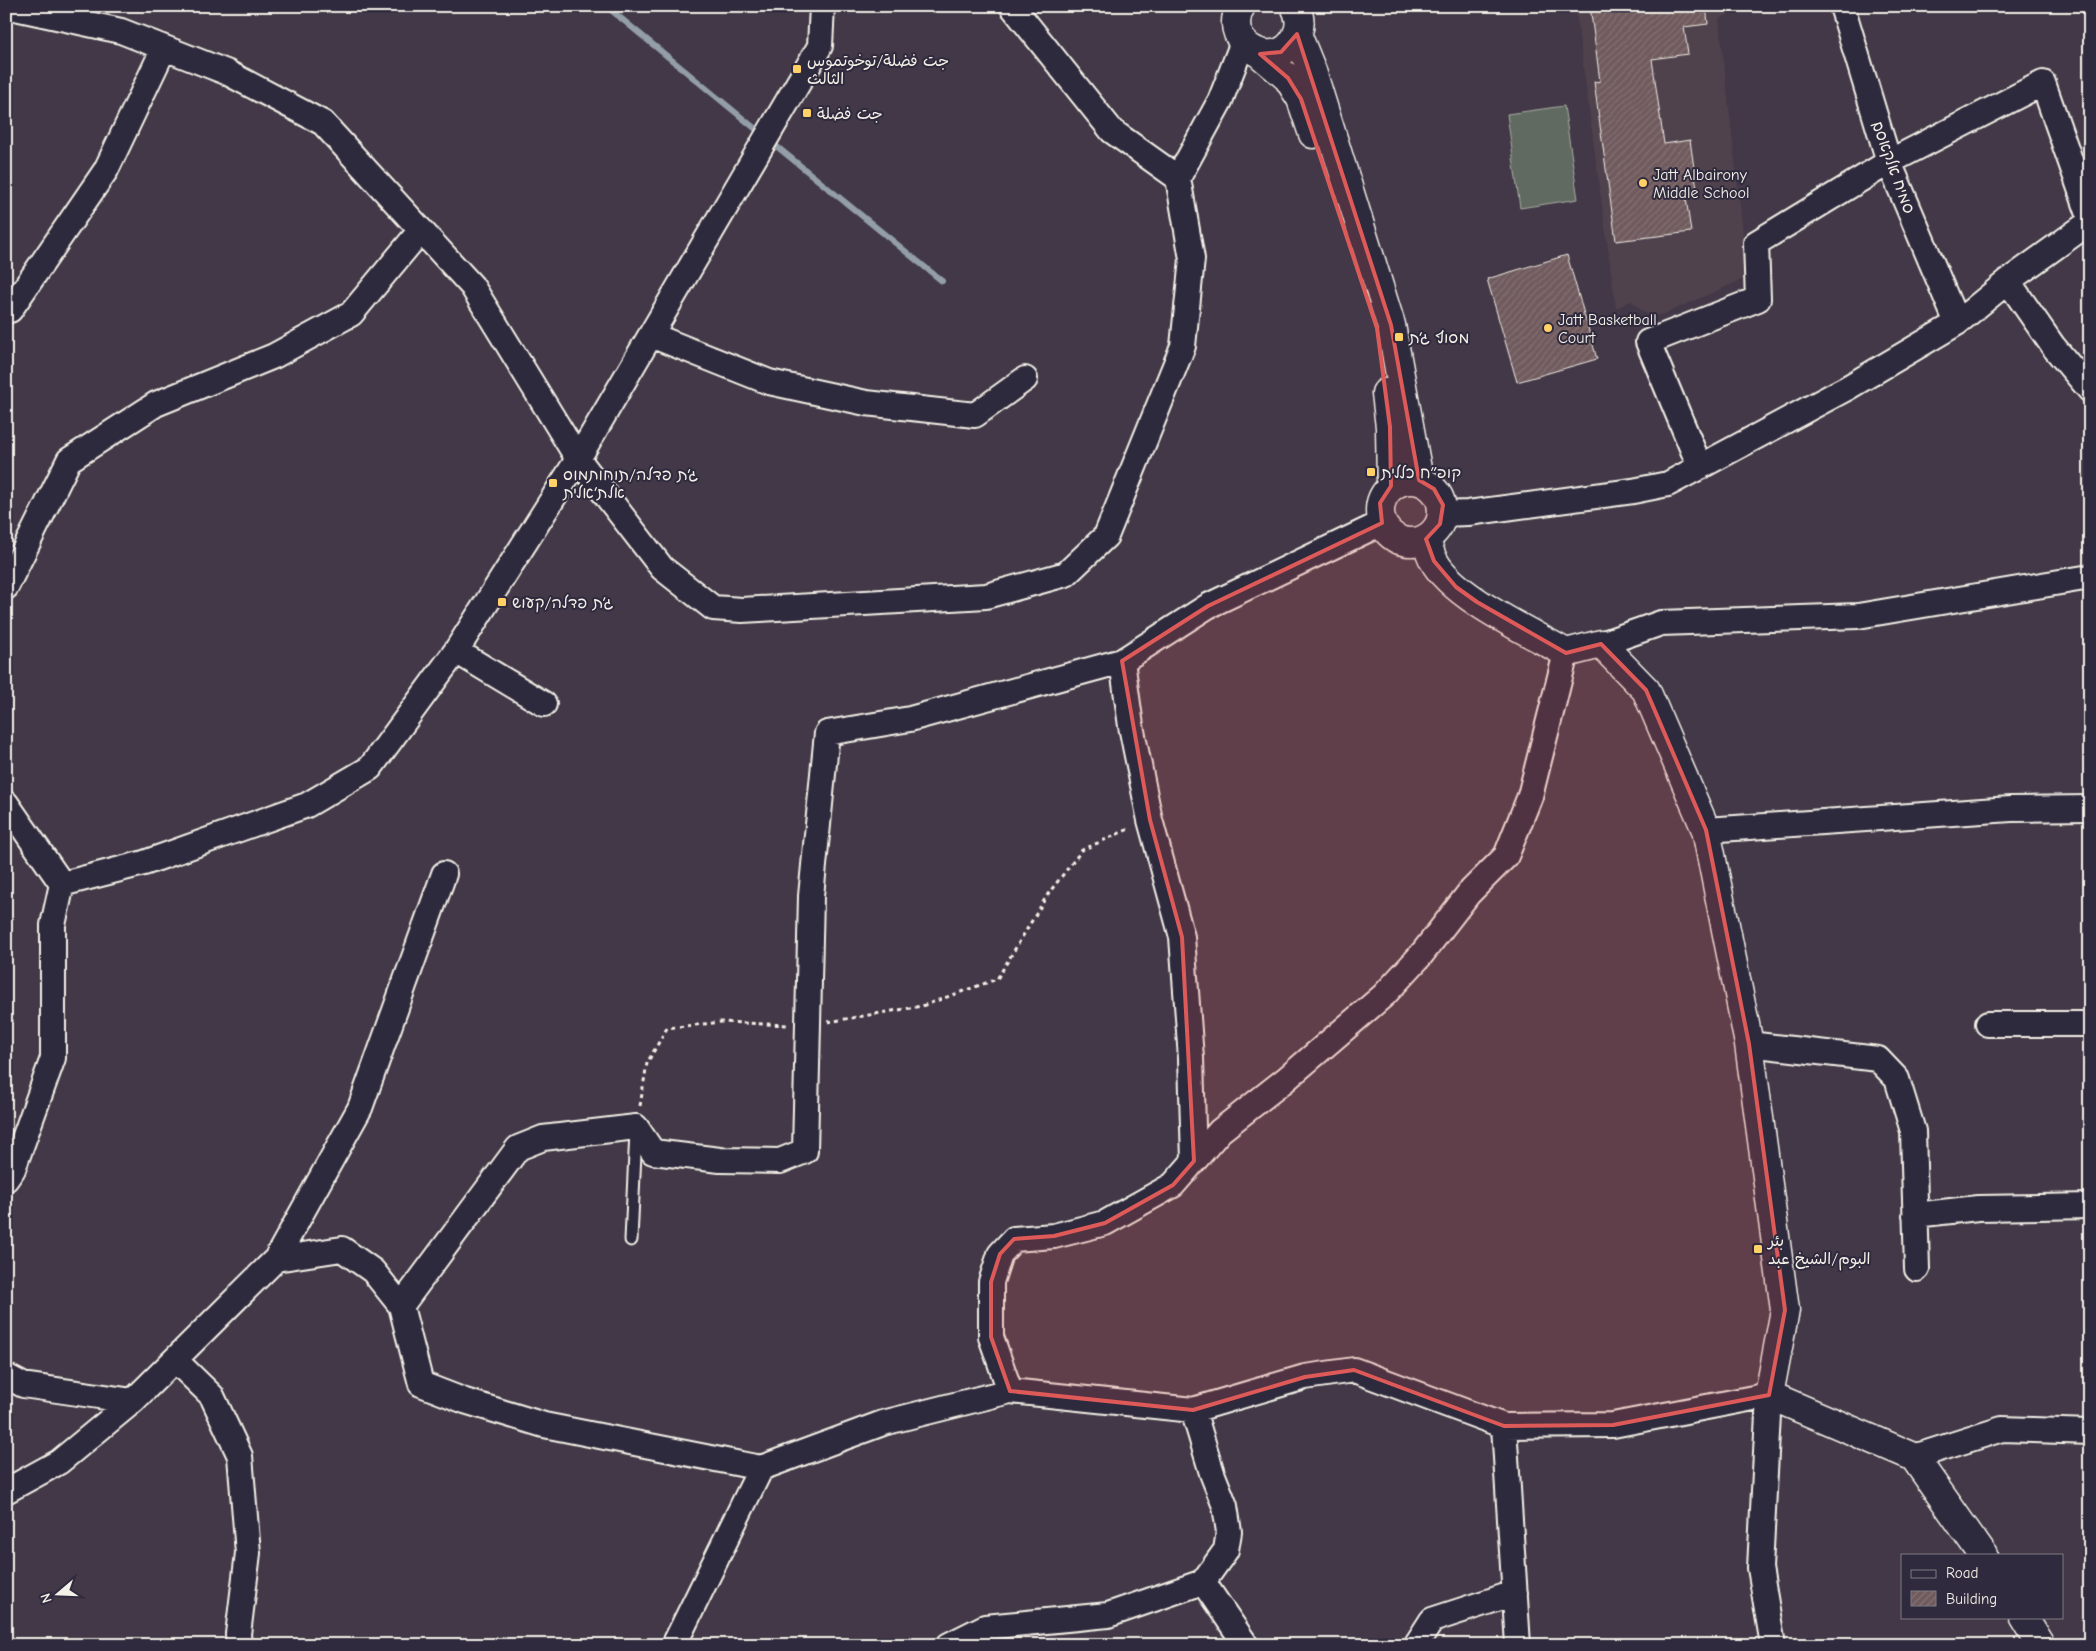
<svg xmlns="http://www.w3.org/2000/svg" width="2096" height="1651" viewBox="0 0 2096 1651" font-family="'Comic Neue','Playpen Sans Arabic','Playpen Sans Hebrew',sans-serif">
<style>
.built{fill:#50424e}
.grass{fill:#616b60;stroke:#aaaea4}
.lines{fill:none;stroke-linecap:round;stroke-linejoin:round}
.stream{stroke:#939ea8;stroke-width:6}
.building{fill:url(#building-hatch);stroke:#f4f1e8}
.lane-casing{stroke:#f4f1e8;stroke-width:15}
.street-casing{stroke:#f4f1e8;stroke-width:28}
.secondary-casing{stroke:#f4f1e8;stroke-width:31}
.path{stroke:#f4f1e8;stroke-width:3;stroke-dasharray:4 4;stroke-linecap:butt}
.lane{stroke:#2f2a3d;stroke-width:11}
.street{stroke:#2f2a3d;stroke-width:24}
.secondary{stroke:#2f2a3d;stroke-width:28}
.marked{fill:#de5a58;fill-opacity:0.2;stroke:#de5a58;stroke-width:4;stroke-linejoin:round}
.poi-dot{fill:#ffd166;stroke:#2f2a3d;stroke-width:2}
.labels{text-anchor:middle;stroke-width:4;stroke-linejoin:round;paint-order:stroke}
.poi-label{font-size:16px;fill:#f4f1e8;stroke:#2f2a3d;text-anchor:start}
.street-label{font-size:16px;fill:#f4f1e8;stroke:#2f2a3d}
</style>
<defs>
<pattern id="building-hatch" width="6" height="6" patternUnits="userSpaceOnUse" patternTransform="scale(1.25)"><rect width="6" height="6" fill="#6f5a5d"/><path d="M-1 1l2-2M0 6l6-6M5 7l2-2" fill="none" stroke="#847274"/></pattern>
</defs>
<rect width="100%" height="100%" fill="#423847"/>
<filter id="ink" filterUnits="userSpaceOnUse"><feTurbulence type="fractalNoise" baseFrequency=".02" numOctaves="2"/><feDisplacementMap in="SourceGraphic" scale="10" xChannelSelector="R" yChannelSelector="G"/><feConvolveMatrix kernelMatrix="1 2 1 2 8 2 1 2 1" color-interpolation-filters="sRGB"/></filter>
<g filter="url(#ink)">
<!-- built -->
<path class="built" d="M1575,6H1747L1719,19L1748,277L1664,314L1653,316L1645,313L1631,301L1616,308Z"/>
<!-- grass -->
<path class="grass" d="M1564,106L1578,199L1520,208L1507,114Z"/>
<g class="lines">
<!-- stream -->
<path class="stream" d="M606,6L763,135
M770,141L942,281"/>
</g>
<!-- building -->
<path class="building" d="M1590,6H1706L1708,24L1684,27L1688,54L1652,59L1664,144L1690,140L1697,189L1685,191L1691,232L1616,241L1594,82L1600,81Z
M1567,255L1597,359L1517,382L1487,279Z"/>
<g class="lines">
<defs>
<path id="lane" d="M631,1240L636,1131"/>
<path id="street" d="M6,6L121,31L226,72L323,123L472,286L578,459L662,568L713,608L742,610L986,596L1066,574L1106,536L1183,346L1192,259L1178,178L1220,101L1243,42
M1012,6L1112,131L1178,178
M1842,6L1889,162L1957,323
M2008,281L2053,346L2090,390
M10,310L106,170L164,48
M651,335L769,382L866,403L975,415L1025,379
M1700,467L1648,342L1758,299L1756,243L1889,162L2043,83L2090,217
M1443,514L1468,513L1633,491L1668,484L1847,388L1957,323L2008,281L2090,222
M6,587L69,460L156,404L274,356L351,314L421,230
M1601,644L1661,623L1858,616L2090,577
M456,651L578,459L820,46L822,6
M1122,661L1131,726L1150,820L1182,937L1191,1058L1194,1161
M6,803L62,884L53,925V1058L13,1169L6,1179
M1706,830L2011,809L2090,808
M62,884L144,863L307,805L370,768L456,651L544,704
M1988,1024H2090
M1749,1044L1878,1059L1897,1079L1913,1131L1917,1269
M1915,1215L1978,1208L2090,1206
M276,1259L360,1108L444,874
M401,1306L518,1148L543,1138L636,1127L653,1152L720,1160L780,1161L805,1151L811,896L827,733L910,719L1122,661L1208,606L1382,523
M175,1360L212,1396L240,1456L248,1553L238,1634L239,1645
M6,1376L23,1385L133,1401
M1010,1391L991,1337V1282L1000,1254L1014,1239L1054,1236L1105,1223L1173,1185L1220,1131L1285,1080L1384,995L1421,955L1469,893L1506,856L1530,796L1566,653
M1504,1426L1518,1645
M1914,1457L2002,1429L2090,1432
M761,1468L883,1423L1010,1391L1193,1410L1305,1377L1354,1370L1504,1426L1613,1425L1769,1395L1760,1568L1773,1645
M6,1491L59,1462L133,1401L276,1259L342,1249L373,1271L401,1306L421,1384L465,1401L544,1425L761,1468L674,1645
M1203,1582L1246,1645
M949,1645L985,1627L1108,1615L1203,1582L1226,1550L1229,1532L1225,1506L1212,1473L1193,1410
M1416,1645L1432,1620L1515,1593"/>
<path id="secondary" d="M1241,6C1218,46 1282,77 1298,32C1301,24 1299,14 1295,6
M1297,34L1312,71L1391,325L1419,480
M1260,54L1288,78L1301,99L1313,134
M1386,393L1390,427L1391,486
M1380 511a31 31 0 1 1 62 0a31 31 0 1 1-62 0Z
M1426,539C1428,546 1430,554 1434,561C1453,597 1530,632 1566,653L1601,644L1646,690L1706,830L1749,1044L1785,1310L1769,1395L1914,1457L1983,1555
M2024,1617L2041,1645"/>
</defs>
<!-- lane casing -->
<use href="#lane" class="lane-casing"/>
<!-- street casing -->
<use href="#street" class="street-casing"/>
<!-- secondary casing -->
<use href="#secondary" class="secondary-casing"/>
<!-- path -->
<path class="path" d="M828,1022L922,1006L997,979L1048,894L1082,850L1131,828
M640,1106L647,1063L667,1028L722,1022L787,1025"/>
<!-- lane -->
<use href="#lane" class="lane"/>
<!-- street -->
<use href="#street" class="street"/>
<!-- secondary -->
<use href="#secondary" class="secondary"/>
</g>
</g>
<!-- marked area -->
<path class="marked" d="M1297,34L1391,325L1419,480L1434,489L1443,505L1440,524L1426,539L1434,561L1456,587L1477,602L1566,653L1601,644L1646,690L1706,830L1749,1044L1785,1310L1769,1395L1613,1425L1504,1426L1354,1370L1305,1377L1193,1410L1010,1391L991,1337V1282L1000,1254L1014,1239L1054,1236L1105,1223L1173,1185L1194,1161L1182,937L1150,820L1122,661L1208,606L1382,523L1380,503L1391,486L1390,427L1377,328L1301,99L1288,78L1260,54L1281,52Z"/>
<!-- markers -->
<g class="poi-dot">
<rect x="792" y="64" width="10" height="10" rx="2.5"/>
<rect x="802" y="108" width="10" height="10" rx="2.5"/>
<circle cx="1643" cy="183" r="5"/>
<circle cx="1548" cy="328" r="5"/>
<rect x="1394" y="332" width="10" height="10" rx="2.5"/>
<rect x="1366" y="467" width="10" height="10" rx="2.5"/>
<rect x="548" y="478" width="10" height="10" rx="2.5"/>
<rect x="497" y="597" width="10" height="10" rx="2.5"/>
<rect x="1753" y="1244" width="10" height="10" rx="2.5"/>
</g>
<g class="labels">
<!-- poi labels -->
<g class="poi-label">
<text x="807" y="66">جت فضلة/توخوتموس<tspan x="807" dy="18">الثالث</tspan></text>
<text x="817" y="119">جت فضلة</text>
<text x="1653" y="180">Jatt Albairony<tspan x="1653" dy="18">Middle School</tspan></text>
<text x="1558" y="325">Jatt Basketball<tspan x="1558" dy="18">Court</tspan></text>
<text x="1409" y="343">מסוף ג׳ת</text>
<text x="1381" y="478">קופ״ח כללית</text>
<text x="563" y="480">ג׳ת פדלה/תוחותמוס<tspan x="563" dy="18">אלת׳אלית</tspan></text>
<text x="512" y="608">ג׳ת פדלה/קעוש</text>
<text x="1768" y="1246">بئر<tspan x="1768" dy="18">البوم/الشيخ عبد</tspan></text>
</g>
<!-- street labels -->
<g class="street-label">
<text transform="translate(1894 167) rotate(70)" y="6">סמיח אלקאסם</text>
</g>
</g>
<!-- margin -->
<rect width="2096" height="1651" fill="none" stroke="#2f2a3d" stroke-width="25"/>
<rect x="12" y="12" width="2071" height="1626" fill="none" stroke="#f4f1e8" stroke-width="2" filter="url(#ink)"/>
<!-- legend -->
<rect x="1901" y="1554" width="162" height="65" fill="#2f2a3d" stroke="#7e7a81"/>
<rect x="1911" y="1570" width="25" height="8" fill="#2f2a3d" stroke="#7e7a81"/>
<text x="1946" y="1578" font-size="15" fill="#f4f1e8">Road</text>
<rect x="1911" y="1591" width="25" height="15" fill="url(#building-hatch)" stroke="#7e7a81"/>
<text x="1946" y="1604" font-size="15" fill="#f4f1e8">Building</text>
<!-- north arrow -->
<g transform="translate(58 1594) rotate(251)" stroke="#2f2a3d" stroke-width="4" paint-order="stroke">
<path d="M0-4L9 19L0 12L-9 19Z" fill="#f4f1e8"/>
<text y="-8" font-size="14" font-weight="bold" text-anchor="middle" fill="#f4f1e8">N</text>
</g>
</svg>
